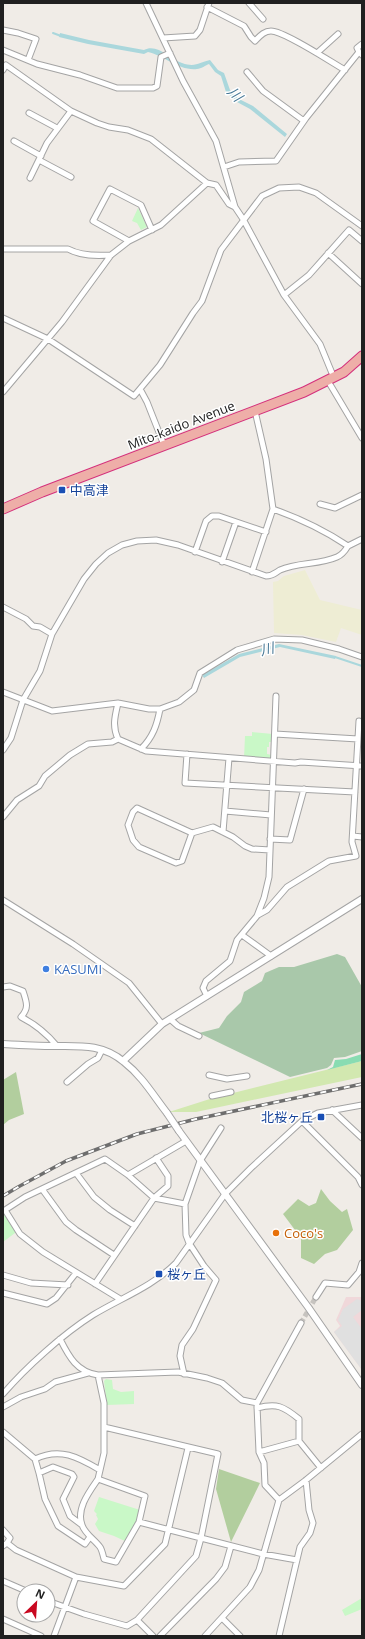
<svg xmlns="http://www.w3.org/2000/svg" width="365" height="1639" viewBox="0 0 365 1639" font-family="'Open Sans','Noto Sans JP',sans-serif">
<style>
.commercial{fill:#f0d8da}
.farmland{fill:#eeedd4}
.grass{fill:#d2e8b0}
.forest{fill:#b2ce9e}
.cemetery{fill:#a9c8aa}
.park{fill:#c9f8c7}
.pitch{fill:#89dcb2}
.parking{fill:#e0e0e0}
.water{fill:#aad7dc}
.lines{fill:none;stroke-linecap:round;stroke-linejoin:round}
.stream{stroke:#aad7dc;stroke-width:2}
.minor-tunnel{stroke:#c6c3bf;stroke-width:5;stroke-dasharray:5 2.5;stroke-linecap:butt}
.minor-casing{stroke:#a4a4a4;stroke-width:7}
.tertiary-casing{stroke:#a4a4a4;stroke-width:8}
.trunk-casing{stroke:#d42f7b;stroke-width:11}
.minor{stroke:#fff;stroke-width:5}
.tertiary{stroke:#fff;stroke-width:6}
.trunk{stroke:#eeaea8;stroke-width:9}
.rail-casing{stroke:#6e6e6e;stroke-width:3.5}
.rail{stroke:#fff;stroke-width:2;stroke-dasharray:6;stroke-linecap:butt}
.tertiary-bridge-casing{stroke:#a4a4a4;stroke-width:8;stroke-linecap:butt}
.tertiary-bridge{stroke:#fff;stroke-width:6}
.transit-dot{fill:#1a4fb4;stroke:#fff;stroke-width:1.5}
.shop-dot{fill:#3f7fe0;stroke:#fff;stroke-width:1.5}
.food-dot{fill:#e8710a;stroke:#fff;stroke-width:1.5}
.labels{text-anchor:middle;stroke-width:3;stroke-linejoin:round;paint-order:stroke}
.street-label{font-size:13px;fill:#202020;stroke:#fff}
.transit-label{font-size:13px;fill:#164399;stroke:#fff;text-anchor:start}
.shop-label{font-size:13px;fill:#366cbe;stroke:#fff;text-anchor:start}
.food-label{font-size:13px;fill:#c56008;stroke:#fff;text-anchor:start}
.water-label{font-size:14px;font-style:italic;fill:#477896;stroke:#fff}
</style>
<rect width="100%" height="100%" fill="#f0ece7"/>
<!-- commercial -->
<path class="commercial" d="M346,1297H362V1370L334,1332L340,1326L336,1320Z"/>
<!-- farmland -->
<path class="farmland" d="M305,570L320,600L362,610V635L341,628L336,642L302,635L274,633L273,582L278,581L284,576Z"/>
<!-- grass -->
<path class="grass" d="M362,1061V1077L196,1112H169L213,1098Z"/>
<!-- forest -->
<path class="forest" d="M16,1072L24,1114L9,1120L3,1125V1080Z
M321,1189L330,1201L342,1212L347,1209L353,1230L337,1250L325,1254L314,1264L301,1258V1238L283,1214L298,1199L309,1206L316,1203Z
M219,1469L260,1483L231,1542L216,1489Z"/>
<!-- cemetery -->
<path class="cemetery" d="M337,954L345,957L362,987V1051L345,1057L334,1058L331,1065L327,1068L290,1077L199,1033L219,1028L227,1016L241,1002L244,992L262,981L265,973L279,967H294Z"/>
<!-- park -->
<path class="park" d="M138,208L147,227L141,230L137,223L132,221Z
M252,732L273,734V742H269V747H267V754L272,755V759L244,758L245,736H252Z
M3,1212L16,1230L15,1233L3,1242Z
M106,1379L112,1380L113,1389L121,1392L134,1391V1404L107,1405L104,1381Z
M99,1497L140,1510L137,1523L127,1542L114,1536L99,1531L95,1524L98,1519L96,1515L97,1514L94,1511Z
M362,1598V1609L345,1616L342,1610Z"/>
<!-- pitch -->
<path class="pitch" d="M362,1054V1061L327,1070L333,1067L335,1060L346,1059Z"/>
<!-- parking -->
<path class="parking" d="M357,1299L362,1301V1310L353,1317L362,1329V1370L334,1332L342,1326L338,1320L343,1309Z"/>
<!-- water -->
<path class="water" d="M60,33L89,40L144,50C157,43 170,59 182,63C196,68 199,62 210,60L218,70L224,73L230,90L239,99L253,106L287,134L285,137L250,109L237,102L226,92L221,76L215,72L209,64C206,65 201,69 197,69C179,71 165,56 148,52L144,54L88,44L59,37Z
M279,644L336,656L335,659L280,647L240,657L204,678L202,675L239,654Z"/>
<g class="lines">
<!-- stream -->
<path class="stream" d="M53,33L61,36
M335,657L362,666"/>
<!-- minor-tunnel -->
<path class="minor-tunnel" d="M301,1323L316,1297"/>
<defs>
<path id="minor" d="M146,3L183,81L216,141L235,207L243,219L284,295L320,344L334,378
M249,3L263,19
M207,7L244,26L251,37L255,41C260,36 264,31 271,31C284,31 331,62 345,70
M3,30L18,33L36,39L28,60
M163,38L195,36L200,30L209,3
M3,50L37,64L80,75L117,88H153L157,86L161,57L170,53
M359,52L357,48L362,44
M317,53L338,34
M3,70L6,65L71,111L97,123L109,127L128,130L151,139L207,183L216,185L229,204L235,207
M247,72L263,91L304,121
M29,113L57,128
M14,141L41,156
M39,160L71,177
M224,167L239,162L276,161L306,118L359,52L362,55
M30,178L47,143L71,111
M129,241L93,221L110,189L141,205L152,230
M3,249H68C81,256 96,256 111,255
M328,253L362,284
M284,295L309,275L349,230L362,241
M3,318L48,339L134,396L160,365L193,313L202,301L221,250L262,196L279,188L299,187L316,193L362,226
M328,381L362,438
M140,389L147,402L164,445
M3,392L62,322L111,255L129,241L161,225L207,183
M255,411L266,459L273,509C301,519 324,530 348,546L362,539
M320,504L335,508L362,495
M195,552L206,521L212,516H219L266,532
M222,562L236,522
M252,572L273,509
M3,607L26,619L33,626L40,627L52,634
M3,692L52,711L118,703L149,709H160L179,702L194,690L200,673L237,650L274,639L302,640L339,649L362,657
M118,703C115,716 112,726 118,739L146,751L295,763L301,762L362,766
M275,734L358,739
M141,749C153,737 157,725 160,709
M3,750L11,738L23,700L40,671L52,634L84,579L96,564L108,553L122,545L137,541L156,540L178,545L266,576C273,576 275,573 280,570C298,562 319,565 337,557C342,555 345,551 348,546
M187,754L185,783L355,792
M225,811L271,815
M3,817L17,800L39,786L45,776L70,755L88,744L112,742L118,739
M223,832L229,758
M192,833L137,808L133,812L128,825L133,840L139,847L176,863L182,861L192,833L213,827L233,837L245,846L252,849L270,850
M353,836L362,837
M270,839L290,840L304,789
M3,900L73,944L129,983L162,1024
M258,915L267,910L287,887L329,861L356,856L352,842L359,721
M242,935L271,956
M3,987L10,986L23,991C27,1003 29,1008 21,1017C35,1024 47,1034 57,1046
M207,996L203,988L206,981L230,961L237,940L257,916L264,898L269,877L276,696
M170,1019L178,1026L199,1036
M209,1075L227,1079L247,1076
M67,1082L88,1064L98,1058L102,1050
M212,1096L231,1092
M332,1110L362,1138
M302,1121L358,1177L362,1185
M76,1173L94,1197L110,1210L135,1226
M128,1175L186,1141
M42,1189L66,1222L76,1230L114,1255
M3,1275L31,1283L68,1285
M95,1284L154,1198L168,1186V1176L156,1158
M3,1293L47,1304L56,1298L76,1273
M316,1297L325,1283L348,1285L359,1272L362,1263
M120,1299L43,1252L20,1234L5,1210L25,1197L105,1159L128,1175L154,1198L185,1204
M60,1339C69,1357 77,1372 98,1375L178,1372L207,1378L222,1383L242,1400L257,1403L301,1323
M184,1374L180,1356L182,1345L193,1329L216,1280L204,1266L189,1243L186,1235L185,1204L200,1161L221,1128
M98,1375L104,1403V1427
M3,1394C26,1367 63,1334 93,1315C121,1298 152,1287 176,1263L225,1194L251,1168L302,1121L318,1113L362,1105
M257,1406L259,1452L264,1463L265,1485L279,1500
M3,1407L21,1397L45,1389L55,1382L88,1373
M257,1408C277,1403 283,1406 299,1419V1441L321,1468
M104,1427L218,1454L201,1538L139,1522L145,1496L98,1479L104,1453Z
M3,1432L35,1459L39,1473L53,1467L72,1474L74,1477L63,1499L70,1516L82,1525
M259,1452L299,1441
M35,1459C60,1447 78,1457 100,1470
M39,1473L45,1499L58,1526L85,1544L90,1537
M98,1479C89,1492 76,1509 82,1525C85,1534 95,1540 100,1547C102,1550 103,1555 104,1559L116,1562L139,1522
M3,1530L10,1538L7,1543
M3,1546L7,1543L16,1550L76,1577L124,1586L165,1544L188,1448
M3,1581L26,1591
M48,1601L84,1614L127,1626L137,1620L196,1556L201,1538L263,1554L297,1560
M222,1618L240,1636
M3,1619L41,1636
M137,1620L153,1636
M54,1636L76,1577
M160,1636L216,1579L225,1567L231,1546
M205,1636L250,1587L259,1570L279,1500L306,1480L362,1434
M279,1636L300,1547L310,1533L313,1523L309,1510L306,1480"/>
<path id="tertiary" d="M3,1044C20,1045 37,1046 55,1046C80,1046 103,1044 124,1062C142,1076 153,1095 167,1113
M123,1061L162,1024L362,899
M179,1131L308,1307L362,1385"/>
<path id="trunk" d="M3,509L42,492L304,392L344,372L362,356"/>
</defs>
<!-- minor casing -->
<use href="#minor" class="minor-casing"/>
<!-- tertiary casing -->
<use href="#tertiary" class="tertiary-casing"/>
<!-- trunk casing -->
<use href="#trunk" class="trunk-casing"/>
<!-- minor -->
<use href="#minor" class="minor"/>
<!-- tertiary -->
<use href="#tertiary" class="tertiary"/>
<!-- trunk -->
<use href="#trunk" class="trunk"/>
<defs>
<path id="rail" d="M3,1196L18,1187L66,1161L137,1134L196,1119L362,1084"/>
</defs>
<!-- rail casing -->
<use href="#rail" class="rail-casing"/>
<!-- rail -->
<use href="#rail" class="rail"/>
<defs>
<path id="tertiary-bridge" d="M167,1113L179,1131"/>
</defs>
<!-- tertiary-bridge casing -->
<use href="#tertiary-bridge" class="tertiary-bridge-casing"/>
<!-- tertiary-bridge -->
<use href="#tertiary-bridge" class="tertiary-bridge"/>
</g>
<!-- markers -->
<g class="transit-dot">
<rect x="58" y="486" width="8" height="8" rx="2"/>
<rect x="317" y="1113" width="8" height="8" rx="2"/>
<rect x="155" y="1270" width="8" height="8" rx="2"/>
</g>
<circle class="shop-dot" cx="46" cy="969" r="4"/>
<circle class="food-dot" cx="276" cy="1233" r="4"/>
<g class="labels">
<!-- street labels -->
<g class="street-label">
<text transform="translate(181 425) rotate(-21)" y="5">Mito-kaido Avenue</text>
</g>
<!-- transit labels -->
<g class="transit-label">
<text x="70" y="495">中高津</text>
<text x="313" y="1122" text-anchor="end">北桜ヶ丘</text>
<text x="167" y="1279">桜ヶ丘</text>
</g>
<!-- shop labels -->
<g class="shop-label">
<text x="54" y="974">KASUMI</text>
</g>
<!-- food labels -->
<g class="food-label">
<text x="284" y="1238">Coco's</text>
</g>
<!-- water labels -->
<g class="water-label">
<text transform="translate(235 94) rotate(46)" y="5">川</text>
<text transform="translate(267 649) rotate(-13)" y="5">川</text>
</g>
</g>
<!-- border -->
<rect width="365" height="1639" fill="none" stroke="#202020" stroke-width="8"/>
<!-- north arrow -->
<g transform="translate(36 1603) rotate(25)"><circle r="19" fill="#ffffff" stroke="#a6a6a6"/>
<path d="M0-3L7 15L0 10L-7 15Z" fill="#c90820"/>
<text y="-6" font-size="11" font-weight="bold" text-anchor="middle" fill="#202020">N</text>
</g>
</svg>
